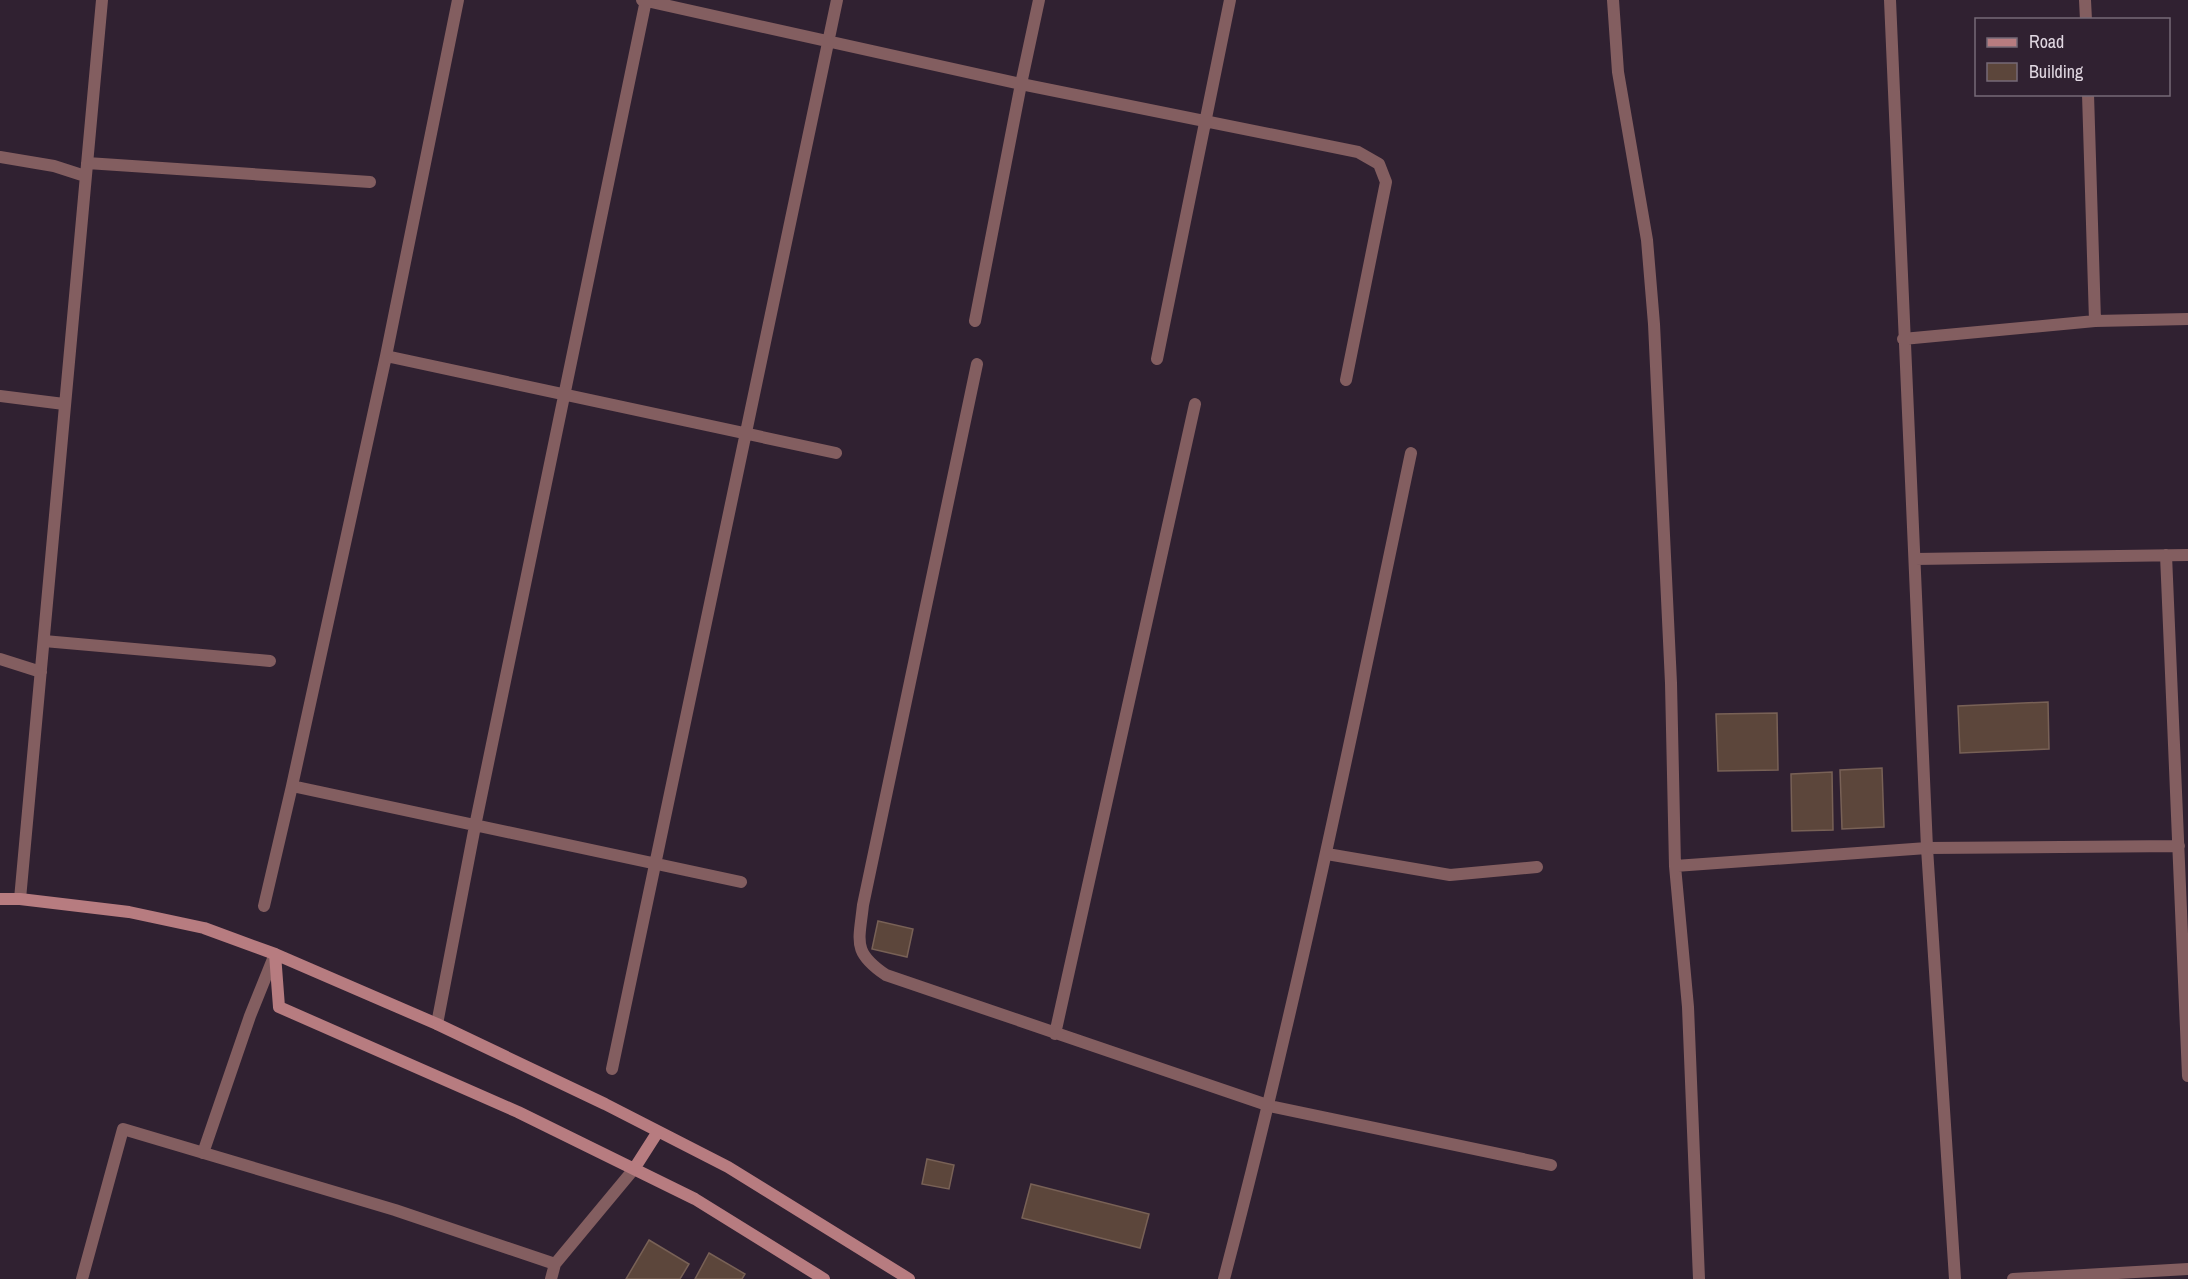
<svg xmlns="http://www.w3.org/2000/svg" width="2188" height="1279" viewBox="0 0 2188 1279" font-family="'Archivo Narrow',sans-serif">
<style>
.building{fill:#5c463b;stroke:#786156;stroke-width:1.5}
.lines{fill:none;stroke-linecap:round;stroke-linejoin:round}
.street{stroke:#835e60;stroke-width:12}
.secondary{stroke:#b77c80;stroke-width:12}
</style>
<rect width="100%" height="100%" fill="#302131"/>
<!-- building -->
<path class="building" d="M2048,702L2049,749L1960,753L1958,706Z
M1777,713L1778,770L1718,771L1716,714Z
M1882,768L1884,827L1842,829L1840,770Z
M1832,772L1833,830L1792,831L1791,774Z
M878,921L913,929L907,957L872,949Z
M927,1159L954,1165L949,1189L922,1184Z
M1031,1184L1149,1214L1140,1248L1022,1218Z
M649,1240L689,1264L680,1279H626Z
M709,1253L745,1274L742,1279H695Z"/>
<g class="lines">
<!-- street -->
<path class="street" d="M458,0L386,356L292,786L741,882
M642,0L1021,84L975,321
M1039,0L1021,84L1358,152L1379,164L1386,182L1346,380
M1613,0L1618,72L1647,240L1654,324L1671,683L1675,866
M1890,0L1927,848L1955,1279
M2085,0L2086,20
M2088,94L2095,321
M0,157L54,166L85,176
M87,163L370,182
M1903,339L2095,321L2188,319
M386,356L836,453
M1157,359L1230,0
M977,364L863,905C859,942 852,952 886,975L1270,1106L1551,1165
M0,396L64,404
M2166,555L2188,1076
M1915,559L2188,555
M44,641L270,661
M0,659L41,672
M1327,854L1450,875L1537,867
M20,899L102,0
M264,906L292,786
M437,1024L475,826L646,0
M1055,1034L1195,404
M612,1069L837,0
M203,1153L250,1016L275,954
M82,1279L123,1129L395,1210L555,1264
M551,1279L555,1264L634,1169
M1224,1279C1296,1006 1353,729 1411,453
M1699,1279L1688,1007L1675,866L1927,848L2179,846
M2013,1279L2188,1269"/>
<!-- secondary -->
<path class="secondary" d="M0,899H20L129,912L204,928L275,954L437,1024L605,1104L728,1167L909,1279
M275,954L279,1007L518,1112L695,1199L824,1279
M634,1169L657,1133"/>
</g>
<!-- legend -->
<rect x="1975" y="18" width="195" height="78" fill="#302131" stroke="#766a77" stroke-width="1.5"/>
<rect x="1987" y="38" width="30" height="9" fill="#b77c80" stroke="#766a77" stroke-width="1.5"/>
<text x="2029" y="48" font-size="18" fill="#e0d7e1">Road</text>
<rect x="1987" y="63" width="30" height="18" fill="#5c463b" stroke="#766a77" stroke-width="1.5"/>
<text x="2029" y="78" font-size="18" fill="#e0d7e1">Building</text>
</svg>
